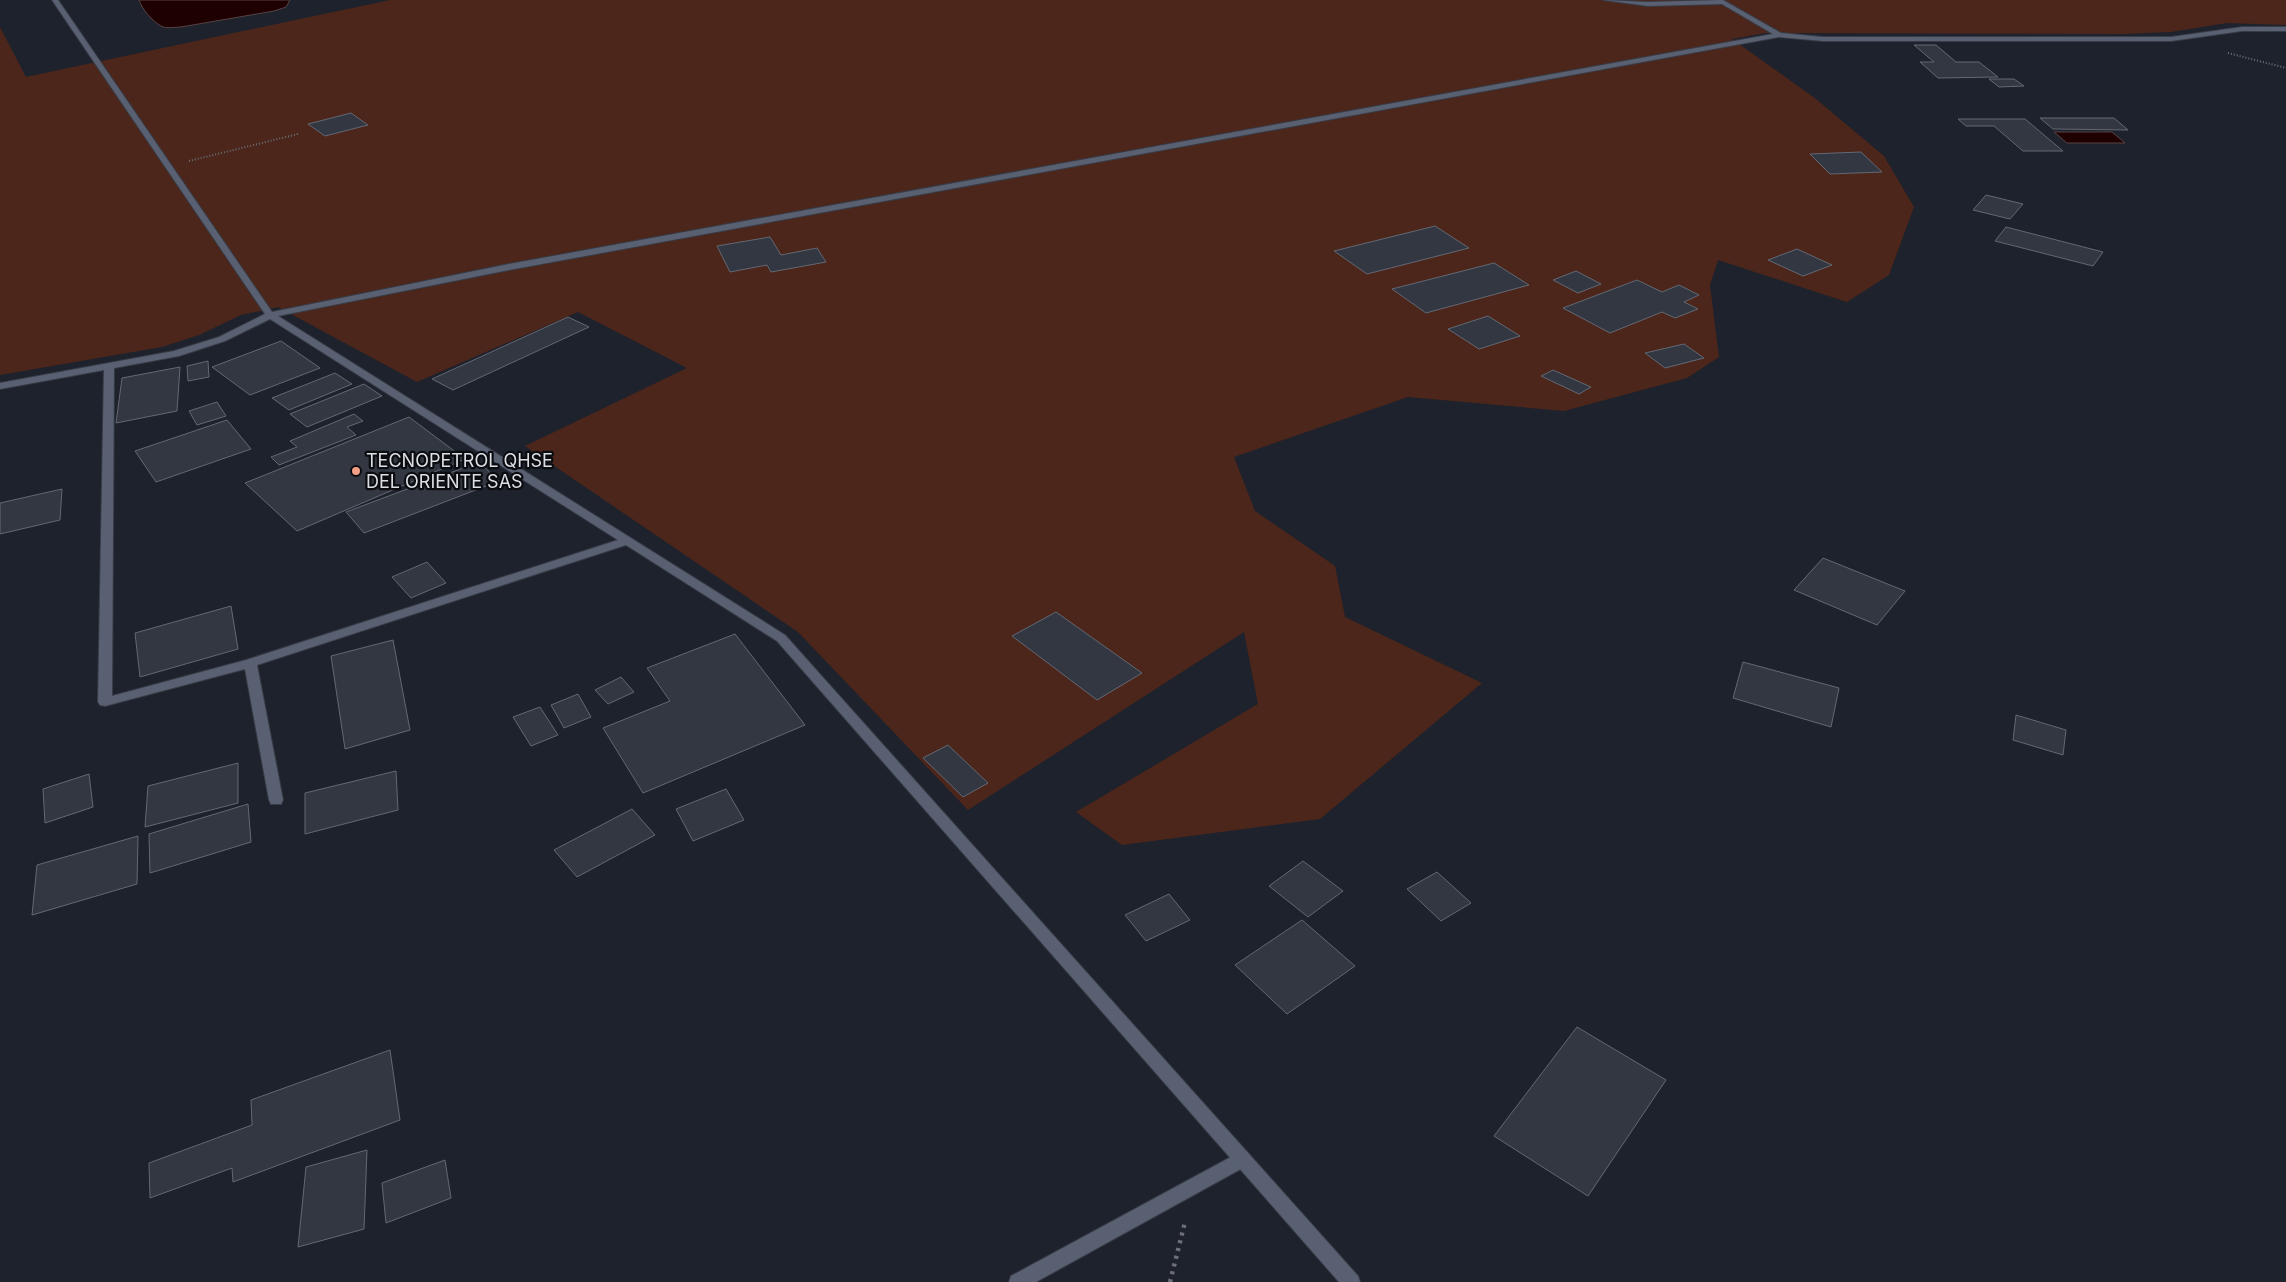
<svg xmlns="http://www.w3.org/2000/svg" width="2286" height="1282" viewBox="0 0 2286 1282" font-family="Inter,sans-serif">
<style>
.green{fill:#4c261b}
.water{fill:#1e0000;stroke:#574345}
.building{fill:#323741;stroke:#636874}
.lines{fill:none;stroke-linecap:round;stroke-linejoin:round}
.lane-casing{stroke:#383c46;stroke-width:2}
.street-casing{stroke:#383c46;stroke-width:2}
.path-far1{stroke:#6c6f78;stroke-width:2;stroke-dasharray:1 2;stroke-linecap:butt}
.path{stroke:#6c6f78;stroke-width:4.5;stroke-dasharray:3 5;stroke-linecap:butt}
.lane{fill:#586072;fill-rule:evenodd}
.street{fill:#586072;fill-rule:evenodd}
.poi-dot{fill:#f39f85;stroke:#0a0c10;stroke-width:2}
.labels{text-anchor:middle;stroke-width:4.5;stroke-linejoin:round;paint-order:stroke}
.poi-label{font-size:18px;fill:#dbdee5;stroke:#0a0c10;text-anchor:start}
</style>
<rect width="100%" height="100%" fill="#1e222c"/>
<!-- green -->
<path class="green" d="M390,0H2286V25L2227,23L2171,32L2125,34L1765,33L1732,39L1816,99L1884,156L1914,207L1889,275L1847,302L1718,260L1710,285L1719,357L1687,378L1564,411L1408,397L1234,457L1255,511L1335,566L1345,617L1482,683L1320,819L1122,845L1076,812L1258,704L1244,632L968,810L798,632L525,446L687,368L578,312L417,382L278,307L241,315L199,335L162,347L0,375V27L26,77Z"/>
<!-- water -->
<path class="water" d="M139,0H290L286,7L274,11L181,27C175,27 166,29 161,26C152,21 142,9 139,0Z
M2054,132H2112L2125,143H2067Z"/>
<!-- building -->
<path class="building" d="M1914,45H1936L1956,62H1979L1998,77L1938,78L1920,62H1934Z
M1989,79H2014L2024,86L1999,87Z
M351,113L368,125L325,136L308,124Z
M2040,118H2114L2128,130L2053,129Z
M1958,119H2025L2063,151H2023L1994,126H1966Z
M1861,152L1882,172L1830,174L1810,154Z
M1986,195L2023,204L2010,219L1973,210Z
M1435,226L1469,248L1367,274L1334,251Z
M2006,227L2103,252L2093,266L1995,241Z
M770,237L781,255L817,248L826,262L771,272L767,265L730,272L717,246Z
M1797,249L1832,265L1803,276L1768,260Z
M1494,263L1529,285L1426,313L1392,289Z
M1576,271L1601,284L1578,293L1553,280Z
M1637,280L1662,292L1679,285L1699,295L1684,302L1698,309L1675,318L1662,312L1610,333L1563,308Z
M1488,316L1520,336L1479,349L1448,329Z
M568,317L589,327L453,390L432,379Z
M281,341L320,368L250,395L212,367Z
M1684,344L1704,358L1665,368L1645,353Z
M208,361L209,377L188,381L187,366Z
M180,367L177,411L116,423L122,378Z
M1553,370L1591,387L1579,394L1541,376Z
M335,373L352,384L289,410L272,398Z
M364,384L382,396L307,427L290,414Z
M217,402L226,416L197,425L189,411Z
M354,414L363,421L347,427L356,435L279,465L271,457L297,447L290,441Z
M409,417L465,459L297,531L245,483Z
M227,420L251,449L156,482L135,451Z
M479,462L499,481L364,533L346,512Z
M62,489L60,520L0,534V503Z
M1823,558L1905,591L1877,625L1794,590Z
M427,562L446,583L411,598L392,577Z
M231,606L238,649L140,677L135,633Z
M1056,612L1142,673L1097,700L1012,636Z
M735,634L805,725L643,793L603,728L670,701L647,668Z
M393,640L410,730L345,749L331,656Z
M1743,662L1839,688L1831,727L1733,698Z
M621,677L634,692L608,704L595,690Z
M578,694L591,717L564,728L551,705Z
M540,707L558,735L531,746L513,717Z
M2016,715L2066,730L2063,755L2013,740Z
M948,745L988,783L963,797L923,758Z
M238,763V803L145,827L148,786Z
M396,771L398,810L305,834V793Z
M89,774L93,807L45,823L43,789Z
M726,789L744,820L693,841L676,809Z
M248,804L251,842L150,873L149,834Z
M632,809L655,835L577,877L554,850Z
M138,836L137,884L32,915L37,865Z
M1303,861L1343,891L1308,917L1269,886Z
M1437,872L1471,903L1441,921L1407,889Z
M1169,894L1190,920L1146,941L1125,915Z
M1302,920L1355,966L1287,1014L1235,965Z
M1577,1027L1666,1080L1588,1196L1494,1136Z
M390,1050L400,1120L233,1182L232,1168L150,1198L149,1163L252,1125L251,1100Z
M367,1150L364,1229L298,1247L306,1167Z
M445,1160L451,1198L386,1223L382,1183Z"/>
<g class="lines">
<defs>
<path id="lane" d="M1603,0L1648,2L1722,0L1725,2L1722,4L1648,6Z
M1242,1151L1248,1153L1251,1159L1248,1165L1036,1282H1009L1011,1276Z"/>
<path id="street" d="M52,0H58L272,312L509,264L1773,34L1715,0H1723L1781,33L1823,37H2171L2242,27H2286V31H2242L2171,41H1823L1779,37L509,270L278,316L785,635L1358,1276L1360,1282H1339L777,641L626,545L257,665L283,800L281,804H271L269,800L245,669L105,706L100,705L98,702L104,370L0,389V383L174,351L219,337L265,314ZM270,319L618,540L246,660L112,696L114,368L179,356L225,341Z"/>
</defs>
<!-- lane casing -->
<use href="#lane" class="lane-casing"/>
<!-- street casing -->
<use href="#street" class="street-casing"/>
<!-- path-far1 -->
<path class="path-far1" d="M2228,53L2286,68
M189,161L298,134"/>
<!-- path -->
<path class="path" d="M1170,1282L1185,1222"/>
<!-- lane -->
<use href="#lane" class="lane"/>
<!-- street -->
<use href="#street" class="street"/>
</g>
<!-- markers -->
<circle class="poi-dot" cx="356" cy="471" r="5"/>
<g class="labels">
<!-- poi labels -->
<g class="poi-label">
<text x="366" y="467">TECNOPETROL QHSE<tspan x="366" dy="21">DEL ORIENTE SAS</tspan></text>
</g>
</g>
</svg>
